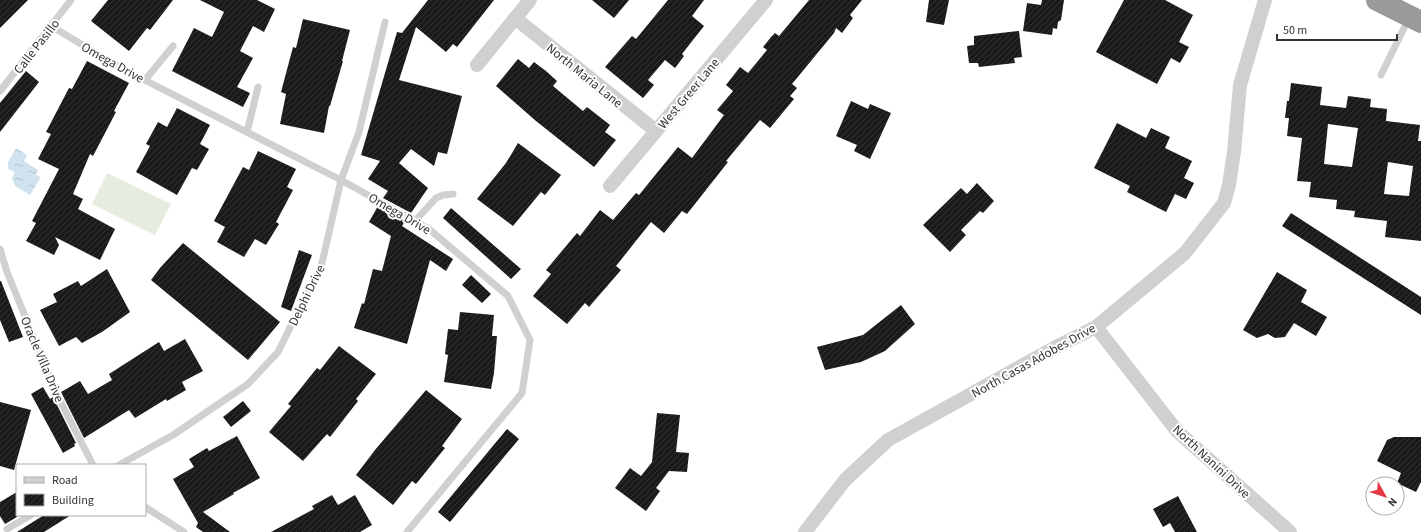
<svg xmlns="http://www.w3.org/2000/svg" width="1421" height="532" viewBox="0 0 1421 532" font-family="'Source Sans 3',sans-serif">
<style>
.pitch{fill:#e6ecdf}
.water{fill:url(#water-ripples)}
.building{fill:url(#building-hatch);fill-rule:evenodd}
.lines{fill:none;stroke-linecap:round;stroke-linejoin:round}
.lane{stroke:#d0d0d0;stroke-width:7}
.street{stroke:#d0d0d0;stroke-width:14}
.highway{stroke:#9a9a9a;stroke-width:22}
.labels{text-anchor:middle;stroke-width:4;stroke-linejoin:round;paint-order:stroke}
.street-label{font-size:13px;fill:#333;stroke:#fff}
</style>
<defs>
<pattern id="water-ripples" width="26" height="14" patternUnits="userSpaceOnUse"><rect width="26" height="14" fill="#cfe2ee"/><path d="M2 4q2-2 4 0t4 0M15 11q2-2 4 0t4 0" fill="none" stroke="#b2c2cd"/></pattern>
<pattern id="building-hatch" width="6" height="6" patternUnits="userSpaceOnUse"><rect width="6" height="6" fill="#1a1a1a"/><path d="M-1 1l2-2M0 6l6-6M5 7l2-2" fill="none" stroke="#333"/></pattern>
</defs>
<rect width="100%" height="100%" fill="#fff"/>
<!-- pitch -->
<path class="pitch" d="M107,173L171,204L155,235L92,204Z"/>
<!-- water -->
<path class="water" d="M16,148L27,155L24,161L38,170L36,175L41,177L30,195L15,186L12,178L15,172L8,169V162Z"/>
<!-- building -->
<path class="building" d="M0,0H28L0,28Z
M108,0H173L150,30L147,28L129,51L91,21Z
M200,0H257L275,9L264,32L253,26L240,51L253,58L237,87L250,93L243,107L172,71L194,28L212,37L224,12Z
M428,0H494L457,47L453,44L446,52L416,27L399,80L462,96L447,154L438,152L434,166L411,149L399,163L428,188L411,213L383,198L388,191L368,179L380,161L361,155L397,32L402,33Z
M592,0H629L614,18Z
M668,0H704L692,16L704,26L682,54L684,56L675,68L665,60L648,80L654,85L643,98L605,67L632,36L636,39Z
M809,0H862L850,15L853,18L842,33L836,28L834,33L792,84L797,88L790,96L794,99L770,128L760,120L726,161L728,162L687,214L682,211L664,233L651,222L616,266L621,270L589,307L585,303L567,324L533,296L551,274L546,270L577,233L580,236L600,210L613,220L636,193L639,195L678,147L692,158L724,115L717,110L733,91L726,85L740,67L748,73L767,50L763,47L771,37L775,33L779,36Z
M929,0H949L944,25L926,22Z
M1042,0H1064L1061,20L1058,22L1057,29L1053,28L1052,35L1023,31L1027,3L1041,5Z
M1124,0H1165L1193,15L1179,42L1189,47L1180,63L1171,58L1157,84L1096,52Z
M303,19L350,30L342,61H343L330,106H329L324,133L280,124L286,94L281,92L293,47L296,48Z
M1019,31L1022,57L1014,58L1015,63L979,67L978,63H969L967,46L974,45V36Z
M518,59L529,68L534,62L546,71L557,81L553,86L583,111L587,107L610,125L605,132L616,140L594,167L536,121L496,86Z
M87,61L129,83L114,111L116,112L93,156L90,154L73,194L83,199L78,209L115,229L100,260L55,237L59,245L54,255L26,241L36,223L32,221L59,169L38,159L51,134L46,132L69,88L72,89Z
M26,71L39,82L0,132V103Z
M1291,83L1322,87L1320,105L1346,108L1348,96L1371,99L1370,107L1387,109L1386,121L1420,125L1418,141H1421V241L1385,237L1387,221L1354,217L1355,211L1336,209L1337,200L1309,197L1311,182L1297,181L1302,138L1287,136L1289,118H1285L1287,101H1289ZM1328,124L1358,128L1352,167L1324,164ZM1388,162L1413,166L1409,196L1384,194Z
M851,101L868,109L870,104L891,113L870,159L854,151L857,145L836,136Z
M177,108L210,125L200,144L209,149L197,170L192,168L177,195L136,172L150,146L146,144L158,122L167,127Z
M1117,123L1146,138L1151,128L1170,137L1165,148L1192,161L1184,178L1194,183L1186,199L1175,194L1166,212L1127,192L1130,186L1094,168Z
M518,143L561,175L545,195L541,192L513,226L477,199L506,163Z
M258,151L296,169L287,187L293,190L276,222L279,224L266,245L255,239L244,257L217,242L225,227L214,221L243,167L249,170Z
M977,183L994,201L983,213L980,211L961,230L966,235L950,252L923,225L961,188L967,194Z
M378,206L405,221L402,226L453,259L446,271L430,260L407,344L354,328L362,303L364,304L373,269L382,271L391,236L369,222Z
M451,208L521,269L511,279L443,218Z
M1291,213L1421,297V315L1282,226Z
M183,243L280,322L248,360L151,280L160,268Z
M299,250L312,255L291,311L281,307Z
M107,269L130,312L102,332L82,343L76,337L59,346L40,310L57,302L53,294L78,281L81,286Z
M1277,272L1307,290L1301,302L1327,317L1316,336L1294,323L1285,337L1275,338L1268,334L1257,338L1243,330Z
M471,275L491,294L482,303L462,285Z
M0,281H1L23,337L9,342L0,320Z
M901,305L915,324L885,351L861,362L825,370L817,347L863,335Z
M460,312L494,315L492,336H497L494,373L491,389L444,382L448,355L445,354L448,329L458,330Z
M185,339L203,371L182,382L186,390L167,401L166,399L135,418L129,410L84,438L61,392L80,381L88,394L112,380L109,374L159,342L164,351Z
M339,346L376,374L356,399L358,401L330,437L327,434L303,461L269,432L291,406L288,404L317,368L320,370Z
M43,387L50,399L53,397L76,443L74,444L75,446L63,453L31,394Z
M426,390L462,419L442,446L445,448L416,484L412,481L393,505L356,475L375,450Z
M243,401L251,411L231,427L223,417Z
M0,402L31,410L14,470L0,466Z
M657,413L680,415L676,452L689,453L687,472L669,471L656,488L660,491L646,511L615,488L630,468L641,476L652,462Z
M507,429L519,439L450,522L438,512Z
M237,436L260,478L233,493L234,494L203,512L230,532H203L196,527L198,523L173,479L194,467L189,459L207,448L209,451Z
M1394,437H1421V482L1416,492L1397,483L1401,473L1377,461L1387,440Z
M17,492V517L5,524L0,516V502Z
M332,495L338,505L355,495L372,525L360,532H271L314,509L312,506Z
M1178,496L1197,532H1175L1170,523L1163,527L1153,509Z
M44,515H71L44,532H17Z"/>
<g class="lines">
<!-- lane -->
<path class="lane" d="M51,26L119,67L341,180L429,229L508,296L530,340L522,393L407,532
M1381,75L1409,18
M145,80L173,46
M0,91L71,0
M247,132L258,87
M415,221L436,198L443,195L453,194
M0,249L7,272L58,397L93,465
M119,465L173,435L248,384L278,352L322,263L341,180L359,132L385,22
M145,507L184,532
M7,529L31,515"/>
<!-- street -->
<path class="street" d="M515,18L656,131
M477,65L530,0
M610,186L766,0
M1096,327L1177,431L1290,532
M805,532L845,480L888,440L1054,348L1096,327L1185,253L1224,203L1229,185L1234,152L1240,85L1265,0"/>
<!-- highway -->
<path class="highway" d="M1377,0L1421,22"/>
</g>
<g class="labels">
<!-- street labels -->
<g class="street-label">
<text transform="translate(36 46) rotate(-52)" y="5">Calle Pasillo</text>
<text transform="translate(113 62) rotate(29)" y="5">Omega Drive</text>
<text transform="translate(585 75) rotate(39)" y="5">North Maria Lane</text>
<text transform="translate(688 93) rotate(-50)" y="5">West Greer Lane</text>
<text transform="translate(400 213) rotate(30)" y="5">Omega Drive</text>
<text transform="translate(306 295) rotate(-64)" y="5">Delphi Drive</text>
<text transform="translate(43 359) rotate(67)" y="5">Oracle Villa Drive</text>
<text transform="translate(1033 360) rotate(-29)" y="5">North Casas Adobes Drive</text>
<text transform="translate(1212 461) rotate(43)" y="5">North Nanini Drive</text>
</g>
</g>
<!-- legend -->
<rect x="16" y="464" width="130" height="52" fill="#ffffff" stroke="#adadad"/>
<rect x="24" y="477" width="20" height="6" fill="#d0d0d0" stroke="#adadad"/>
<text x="52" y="484" font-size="12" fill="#333333">Road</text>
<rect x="24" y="494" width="20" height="12" fill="url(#building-hatch)" stroke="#adadad"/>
<text x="52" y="504" font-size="12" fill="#333333">Building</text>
<!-- north arrow -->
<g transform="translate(1385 496) rotate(129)"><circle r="19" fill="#ffffff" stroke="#adadad"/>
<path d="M0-3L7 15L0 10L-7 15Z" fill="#e63946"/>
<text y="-6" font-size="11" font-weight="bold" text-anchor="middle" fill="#333333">N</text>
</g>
<!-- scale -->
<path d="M1277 34v6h120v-6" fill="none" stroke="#333333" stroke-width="2"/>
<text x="1283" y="34" font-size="12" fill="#333333" stroke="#ffffff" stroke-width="3" paint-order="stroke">50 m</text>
</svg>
